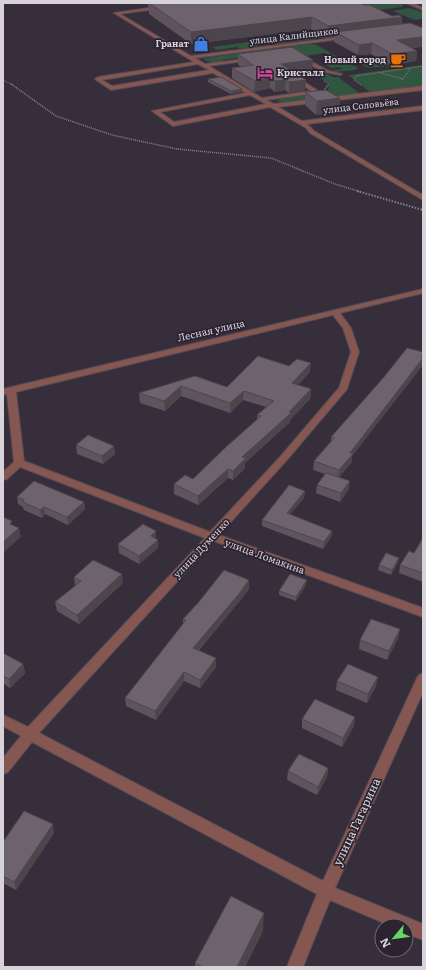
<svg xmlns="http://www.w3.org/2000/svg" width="426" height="970" viewBox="0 0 426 970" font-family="Literata,serif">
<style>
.green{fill:#31563f}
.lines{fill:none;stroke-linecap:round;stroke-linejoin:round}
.minor-casing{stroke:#534c57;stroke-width:2}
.path-far2{stroke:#88828c;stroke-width:1;stroke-dasharray:1 1;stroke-linecap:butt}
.path-far1{stroke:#88828c;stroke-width:1.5;stroke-dasharray:1 1;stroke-linecap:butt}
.path{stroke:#88828c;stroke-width:2;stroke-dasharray:1.5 1.5;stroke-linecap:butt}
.minor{fill:#865651;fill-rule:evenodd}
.wall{fill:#5f545e}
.shaded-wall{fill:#4d454c}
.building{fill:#6e626d;stroke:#4d454c}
.labels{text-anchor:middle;stroke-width:3.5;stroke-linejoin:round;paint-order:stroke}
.far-street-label{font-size:9px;fill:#d8d3db;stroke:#2b2430}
.far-poi-label{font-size:9px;font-weight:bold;fill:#d8d3db;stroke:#2b2430;text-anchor:end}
.street-label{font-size:10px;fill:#d8d3db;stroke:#2b2430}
.near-street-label{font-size:12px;fill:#d8d3db;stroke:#2b2430}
</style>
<rect width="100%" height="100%" fill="#362e3a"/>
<!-- green -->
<path class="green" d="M354,3H401L404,4L402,7L379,10Z
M409,8L423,12V19L415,20L393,11Z
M324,33L329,37L277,44L265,40Z
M255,41L260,44L257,46L240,49L237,47L217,50L212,47Z
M310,44L317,45L341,59H330L332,58L325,53L305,56L290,48L293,46Z
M276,48L282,50L263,54L223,60L222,61C215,63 210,63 203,59L206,58Z
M377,58L393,66L368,68L356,61Z
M344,60L358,68L355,70L335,72L333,70L343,69L339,67L331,68L324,64L325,62Z
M423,65V87L371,93L348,75Z
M327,74L333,77H338L358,92L355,95L287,103L277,101L280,99L327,92L330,84L317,76Z"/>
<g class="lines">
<defs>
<path id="minor" d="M406,3H412L423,8V10Z
M163,6L162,8L120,14L191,56L350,36L348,38L195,58L205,64L253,58L251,60L209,66L262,98L311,91L291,76L321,70L300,60V58H304L329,71L342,74L340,75L325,72L297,77L318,91V93L266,100L274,104L423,86V90L278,107L302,121L423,106V110L307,124L314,131L423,195V200L310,133L306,128L270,107L173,126L152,111L246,93L213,73L111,90L96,80L95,79L98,77L194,62L114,13ZM198,64L209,70L112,86L102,80ZM250,95L266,104L174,122L160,112Z
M423,289V293L340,313L351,328L359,352L347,389L286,461L219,535L423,608V617L214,541L39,733L323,881L417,678L419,675L423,673V692L335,888L423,924V940L406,933V926H391L330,900L303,967H287L317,894L32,742L8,772L3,774V758L21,736L3,726V715L28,727L205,538L20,467L7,479L3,480V472L14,462L7,394L3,395V389ZM333,315L343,328L351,352L339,388L280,457L210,532L24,461L16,392Z"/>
</defs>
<!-- minor casing -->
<use href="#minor" class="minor-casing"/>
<!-- path-far2 -->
<path class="path-far2" d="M381,73L403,79
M3,80L13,85
M402,80L410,70L408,68
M324,81L329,84L328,85
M361,85L354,80L356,76L423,66"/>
<!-- path-far1 -->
<path class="path-far1" d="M11,84L56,116L112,135L177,149L271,158L335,184L361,192
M325,89L329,84"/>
<!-- path -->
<path class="path" d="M357,191L423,210"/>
<!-- minor -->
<use href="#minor" class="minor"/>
</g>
<!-- wall -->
<path class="wall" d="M148,3H359L392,16L402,17V24L412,48L417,51L416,61L391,65L371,54L358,55L334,42L335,37L327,38L311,29L191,44L149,14Z
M238,54L312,70L293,72L305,90L289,93L285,90L275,92L270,88L254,92L232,78V68L241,67L238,64Z
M208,79L242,89V92L231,94L208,82Z
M305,92L340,98L339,112L316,115L305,105Z
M289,366L310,372L298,385L311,389L310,399L290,420V422L245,463V468L233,480L228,478L198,505L174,494V484L193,479L257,420V415L266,407L243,400L230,413L181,396L165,411L140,403L139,393L195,376L227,387Z
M422,366L352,456V462L339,477L349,489L340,502L316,493L317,485L325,474L313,470L314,461L331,442V437Z
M76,445L114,446L115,454L103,464L77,454Z
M305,491L304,498L290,514L332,531L331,537L323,549L262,526V520Z
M17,497L84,502L85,509L68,525L45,514L42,518L24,510L23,507L18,504Z
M156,531V539L158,540V548L139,564L119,553L118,544Z
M423,538V582L399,573L400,565L414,553Z
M398,562L391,575L378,570L379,565Z
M74,577L123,583L79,624L57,611L55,602L75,586Z
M249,580V589L238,603L199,650L216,667L200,688L184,681L156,720L126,706L125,698L183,624V619Z
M306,585L296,601L279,595V591Z
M400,629L398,638L387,660L359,649L360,640Z
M3,653L23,664L25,673L10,688L3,683Z
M337,681L376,686L367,703L336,690Z
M355,717L354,726L342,747L302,728V719Z
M328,768L327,777L317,795L287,780L288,771Z
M54,833L16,890L3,883V842Z
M263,931L245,967H195V963Z"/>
<!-- shaded-wall -->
<path class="shaded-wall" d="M312,17L311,29L191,44V32Z
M402,17L401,28L335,32V37L327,38L328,26Z
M423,37V47L396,50L397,40Z
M372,43L371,54L358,55L359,45Z
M417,51L416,61L391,65L392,54Z
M313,60L312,70L280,74L281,64Z
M270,78V88L254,92L255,81Z
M286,80L285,90L275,92V81Z
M306,80L305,90L289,93V82Z
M242,89V92L231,94V91Z
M340,98L339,112L316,115L317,101Z
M423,354L422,366L352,456V462L338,479L339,470L350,453Z
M311,363L310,372L291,392L292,383Z
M181,386V396L165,411L164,401Z
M311,389L310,399L290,420V422L245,463V468L233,480V471L242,457L289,412Z
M244,391L243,400L230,413V403Z
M114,446L115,454L103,464L102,456Z
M228,469V478L198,505V496Z
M350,481L349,489L340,502L341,493Z
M305,491L304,498L286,519L287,513Z
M84,502L85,509L68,525L67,517Z
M44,507L45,514L42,518L40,510Z
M19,528L21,537L3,553V542Z
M156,531V540L151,536Z
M332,531L331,537L323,549L324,542Z
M158,540V548L139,564V556Z
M399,558L398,562L391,575L392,570Z
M122,574L123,583L79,624L77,615Z
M249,580V589L238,603L193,656V648Z
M307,580L306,585L296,601V597Z
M400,629L398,638L387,660L389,651Z
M216,658V667L200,688V680Z
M23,664L25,673L10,688L9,679Z
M184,672V681L156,720L155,711Z
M378,677L376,686L367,703L368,694Z
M355,717L354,726L342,747L343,738Z
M328,768L327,777L317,795L318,787Z
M53,824L54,833L16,890L14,882Z
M264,913L263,931L245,967H237Z"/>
<!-- building -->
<path class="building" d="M149,3H359L365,5H370L392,16L399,15L402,17L328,26L312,17L191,32Z
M410,23L423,28V37L397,40L417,51L392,54L372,43L359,45L335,32Z
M292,47L313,60L281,64L306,80L289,82L286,80L275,81L270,78L255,81L232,68L253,65L238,54Z
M221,77L242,89L231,91L208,79Z
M326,90L340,98L317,101L305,92Z
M407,348L423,352V354L421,357L423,358L350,453L353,454L339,470L314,461L334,438L331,437L384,377Z
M258,356L289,366L297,359L311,363L292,383L311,389L289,412L291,413L242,457L246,458L233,471L228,469L198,496L174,484L185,475L193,479L227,446L261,416L257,415L274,401L244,391L230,403L181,386L164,401L139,393L195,376L227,387Z
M88,435L114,446L102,456L76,445Z
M326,473L350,481L341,493L317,485Z
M34,481L84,502L67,517L44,507L40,510L23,502L24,500L17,497Z
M289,485L305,491L287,513L332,531L324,542L262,520Z
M3,517L12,521L10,524L19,528L3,542Z
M143,524L156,531L151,536L158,540L139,556L118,544Z
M423,538V573L400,565L409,551L414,553Z
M386,553L399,558L392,570L379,565Z
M93,560L122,574L77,615L55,602L81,581L74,577Z
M224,570L249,580L239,594L193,648L216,658L200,680L184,672L155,711L125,698L186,620L183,619L198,603Z
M290,574L307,580L296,597L279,591Z
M371,619L400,629L389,651L360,640Z
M3,653L23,664L9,679L3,676Z
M348,664L378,677L368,694L337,681Z
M315,699L355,717L343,738L302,719Z
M299,754L328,768L318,787L288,771Z
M24,811L53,824L14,882L3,876V842Z
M231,896L264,913L237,967H203L195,963Z"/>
<!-- icons -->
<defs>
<symbol id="shop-bare" viewBox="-9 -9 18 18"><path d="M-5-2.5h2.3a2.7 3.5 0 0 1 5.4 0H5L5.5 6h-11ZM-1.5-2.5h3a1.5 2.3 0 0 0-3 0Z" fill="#3f7fe0" stroke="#2b2430" stroke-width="2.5" paint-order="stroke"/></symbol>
<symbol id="cafe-bare" viewBox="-9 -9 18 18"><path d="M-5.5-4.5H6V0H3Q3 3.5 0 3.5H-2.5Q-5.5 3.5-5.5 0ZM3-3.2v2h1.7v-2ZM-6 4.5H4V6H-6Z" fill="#e8710a" stroke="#2b2430" stroke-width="2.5" paint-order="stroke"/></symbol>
<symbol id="hotel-bare" viewBox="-9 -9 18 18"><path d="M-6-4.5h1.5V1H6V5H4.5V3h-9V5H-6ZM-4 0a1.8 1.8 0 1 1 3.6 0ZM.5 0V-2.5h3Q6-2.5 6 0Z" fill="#d1479c" stroke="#2b2430" stroke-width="2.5" paint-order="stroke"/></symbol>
</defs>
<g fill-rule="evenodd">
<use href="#shop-bare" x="190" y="33" width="22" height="22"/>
<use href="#cafe-bare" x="387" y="49" width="22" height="22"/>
<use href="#hotel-bare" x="254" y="62" width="22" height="22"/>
</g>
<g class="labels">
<!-- far-street labels -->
<g class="far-street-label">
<text transform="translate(294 36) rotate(-7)" y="3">улица Калийщиков</text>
<text transform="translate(361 106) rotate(-7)" y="3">улица Соловьёва</text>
</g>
<!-- far-poi labels -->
<g class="far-poi-label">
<text x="189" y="47">Гранат</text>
<text x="386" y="63">Новый город</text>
<text x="277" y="76" text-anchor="start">Кристалл</text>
</g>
<!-- street labels -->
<g class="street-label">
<text transform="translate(211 330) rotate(-13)" y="4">Лесная улица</text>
<text transform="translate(201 548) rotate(-47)" y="4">улица Думенко</text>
<text transform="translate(265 556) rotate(20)" y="4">улица Ломакина</text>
</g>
<!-- near-street labels -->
<g class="near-street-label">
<text transform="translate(357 822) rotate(-65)" y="4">улица Гагарина</text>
</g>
</g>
<!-- border -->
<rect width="426" height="970" fill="none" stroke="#d8d3db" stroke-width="8"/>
<!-- north arrow -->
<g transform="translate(394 938) rotate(241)"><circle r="19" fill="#2b2430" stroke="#706a74"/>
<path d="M0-3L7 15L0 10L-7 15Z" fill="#67d466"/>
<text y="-6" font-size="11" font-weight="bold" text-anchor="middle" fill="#d8d3db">N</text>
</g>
</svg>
